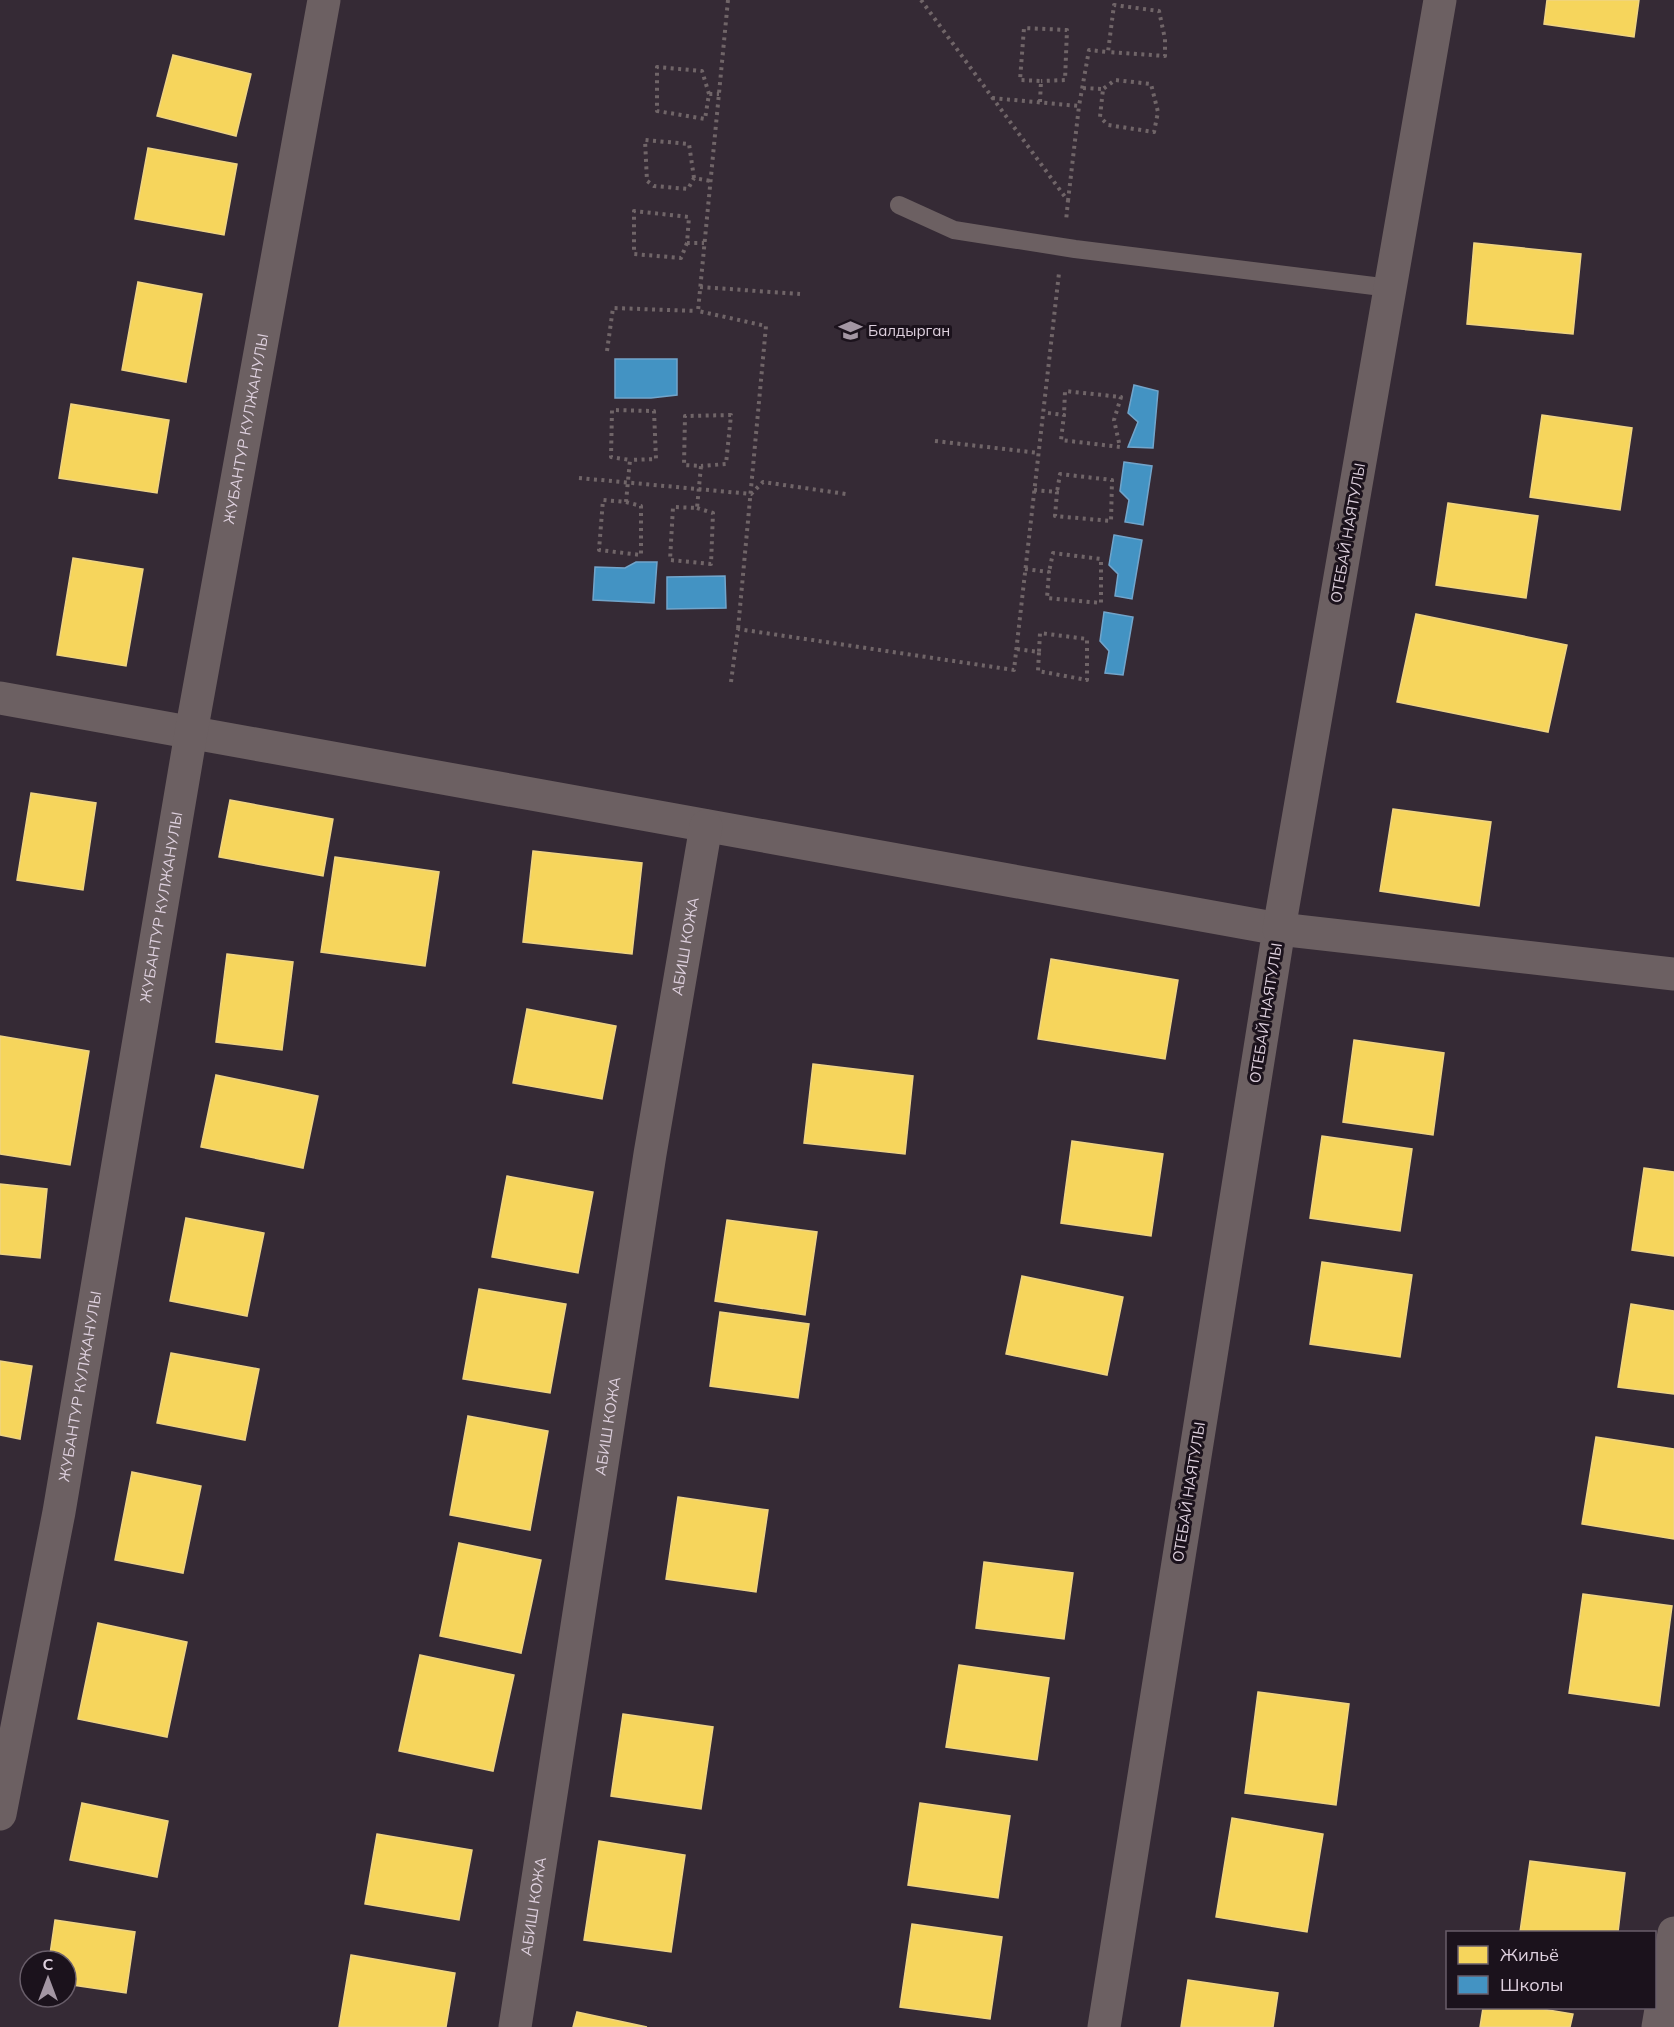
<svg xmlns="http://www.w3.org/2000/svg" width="1674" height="2027" viewBox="0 0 1674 2027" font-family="Mulish,sans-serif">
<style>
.homes{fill:#f6d55c;stroke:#efd483;stroke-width:1.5}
.schools{fill:#4393c3;stroke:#72a5cb;stroke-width:1.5}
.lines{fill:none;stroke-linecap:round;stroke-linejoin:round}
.path{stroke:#706568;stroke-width:4;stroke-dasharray:3 4.5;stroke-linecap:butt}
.service{stroke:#6c6062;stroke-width:18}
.minor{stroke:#6c6062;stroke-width:33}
.tertiary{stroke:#6c6062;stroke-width:33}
.labels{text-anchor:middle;stroke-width:6;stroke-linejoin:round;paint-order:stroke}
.poi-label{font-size:15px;fill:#ded0de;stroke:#1b121c;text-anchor:start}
.street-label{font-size:15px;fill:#ded0de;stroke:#1b121c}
</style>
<rect width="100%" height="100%" fill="#352a35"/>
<!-- homes -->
<path class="homes" d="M1547,0H1639L1634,37L1544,24Z
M173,55L251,74L236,136L157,116Z
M148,148L237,164L224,235L135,219Z
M1474,243L1581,254L1573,334L1467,324Z
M138,282L202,294L186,382L122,370Z
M71,404L169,420L157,493L59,478Z
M1542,415L1632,428L1620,510L1530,497Z
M1448,503L1538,516L1526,598L1436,585Z
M73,558L143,569L126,666L57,655Z
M1416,614L1567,645L1548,732L1397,702Z
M31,793L96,803L83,890L17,880Z
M230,800L333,819L323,876L219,857Z
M1393,809L1491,822L1479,906L1380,891Z
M533,851L642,863L632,954L523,942Z
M335,857L439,872L425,966L321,952Z
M227,954L293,962L282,1050L216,1042Z
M1051,959L1178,980L1165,1059L1038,1039Z
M527,1009L616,1026L602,1099L513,1083Z
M0,1036L89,1051L70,1165L0,1154Z
M1354,1040L1444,1053L1433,1135L1343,1122Z
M813,1064L913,1076L905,1154L804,1143Z
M216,1075L318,1096L303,1168L201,1147Z
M1322,1136L1412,1149L1400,1231L1310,1218Z
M1072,1141L1163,1154L1151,1236L1061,1223Z
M1644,1168L1674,1172V1256L1632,1250Z
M507,1176L593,1192L578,1273L492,1257Z
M0,1184L47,1189L40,1258L0,1254Z
M186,1218L264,1233L247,1316L170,1301Z
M727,1220L817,1232L805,1315L715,1301Z
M1322,1262L1412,1275L1400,1357L1310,1344Z
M1022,1276L1123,1297L1107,1375L1006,1354Z
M479,1289L566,1304L550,1393L463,1379Z
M1631,1304L1674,1311V1394L1618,1387Z
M720,1312L809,1324L798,1398L710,1386Z
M171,1353L259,1369L245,1440L157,1423Z
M0,1361L32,1366L20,1439L0,1435Z
M468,1416L548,1431L530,1530L450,1515Z
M1596,1437L1674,1449V1539L1582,1524Z
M132,1472L201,1486L183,1573L115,1560Z
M678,1497L768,1510L756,1592L666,1579Z
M459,1543L541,1560L521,1653L440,1636Z
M984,1562L1073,1573L1064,1639L976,1628Z
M1583,1594L1672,1606L1659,1706L1569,1693Z
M98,1623L187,1642L167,1737L78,1719Z
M420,1655L514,1675L493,1771L399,1751Z
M959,1665L1049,1678L1037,1760L946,1747Z
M1258,1692L1349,1704L1336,1805L1245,1793Z
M623,1714L713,1727L701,1809L611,1796Z
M82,1803L168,1821L157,1877L70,1860Z
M920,1803L1010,1816L998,1898L908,1885Z
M1232,1818L1323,1834L1307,1932L1216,1917Z
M377,1834L472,1850L459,1920L365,1904Z
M599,1841L685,1855L671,1952L584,1940Z
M1530,1861L1625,1873L1618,1932H1520Z
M55,1920L135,1932L126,1993L66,1984V1961H49Z
M912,1924L1002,1937L990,2019L900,2007Z
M351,1955L455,1973L446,2027H339Z
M1188,1980L1278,1993L1273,2027H1181Z
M1483,2008H1536L1573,2014L1570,2027H1480Z
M577,2012L647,2027H573Z"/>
<!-- schools -->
<path class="schools" d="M615,359H677V395L651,398H615Z
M1134,385L1158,391L1153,448L1128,447L1138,422L1128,413Z
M1124,462L1152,466L1143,525L1125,522L1129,500L1120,491Z
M1114,535L1142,540L1132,599L1115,596L1118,574L1109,565Z
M636,562H657L654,603L593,600L595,567L625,568Z
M725,576L726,608L667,609V577Z
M1104,612L1133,617L1123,675L1105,673L1109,651L1100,641Z"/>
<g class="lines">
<!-- path -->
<path class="path" d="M728,0L698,311L766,326L738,629
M921,0L1068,201L1066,221
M1083,88L1103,89L1100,117L1108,125L1154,132L1158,112L1151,84L1115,80L1103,89
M709,94L702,71L657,67V111L705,119L709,94H719
M992,98L1079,106L1089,50L1108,52L1114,5L1159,11L1165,39V56L1108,52
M1040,102L1041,81L1020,80L1024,28L1067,30L1065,80L1041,81
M694,178L689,144L645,140L647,181L654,186L688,189L694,178L711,181
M1068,201L1079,106
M687,243L681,258L634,254V211L689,217L687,243H704
M700,287L800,294
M607,351L613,308L697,311
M1048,413L1064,415L1061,440L1120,447L1114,420L1121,397L1065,391L1064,415
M935,441L1039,453
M579,478L751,494L763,482L846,494
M1034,490L1057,492L1055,516L1111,521L1112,480L1060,474L1057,492
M626,502L641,506V555L599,550L603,500L626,502L630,460L611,457L612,410L654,411L656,459L630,460
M697,508L713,513L711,564L670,560L673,507L697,508L701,466L684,465L685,416L731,415L726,464L701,466
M1025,569L1049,572L1047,598L1101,603V559L1053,553L1049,572
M1017,649L1039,652L1038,671L1087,680V639L1040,633L1039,652
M731,682L738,629L1014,670L1059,273"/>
<!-- service -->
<path class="service" d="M899,205L954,230L1075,249L1390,288"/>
<!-- minor -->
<g class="minor">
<path d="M0,698L1279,929L1104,2027"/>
<path id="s1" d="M0,1814L59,1512L191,733L324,0"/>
<path id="s2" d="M515,2027L650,1154L706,826"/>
<path d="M1658,2027L1674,1933"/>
</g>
<!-- tertiary -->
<path class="tertiary" d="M1440,0L1279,929L1674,974"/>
</g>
<!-- icons -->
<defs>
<symbol id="school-bare" viewBox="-9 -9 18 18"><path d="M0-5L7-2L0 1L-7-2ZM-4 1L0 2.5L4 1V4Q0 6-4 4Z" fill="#a396a3" stroke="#1b121c" stroke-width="2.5" paint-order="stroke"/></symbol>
</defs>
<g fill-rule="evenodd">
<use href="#school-bare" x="834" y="314" width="33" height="33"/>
</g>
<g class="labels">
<!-- poi labels -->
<g class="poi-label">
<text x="868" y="336">Балдырган</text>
</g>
<!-- street labels -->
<g class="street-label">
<text dy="5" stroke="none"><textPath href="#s1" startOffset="1407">ЖУБАНТУР КУЛЖАНУЛЫ</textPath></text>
<text transform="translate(1348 533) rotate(-80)" y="5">ОТЕБАЙ НАЯТУЛЫ</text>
<text dy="5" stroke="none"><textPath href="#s1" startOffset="921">ЖУБАНТУР КУЛЖАНУЛЫ</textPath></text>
<text dy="5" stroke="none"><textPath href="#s2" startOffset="1094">АБИШ КОЖА</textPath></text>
<text transform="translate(1266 1013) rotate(-81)" y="5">ОТЕБАЙ НАЯТУЛЫ</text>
<text dy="5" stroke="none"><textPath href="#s1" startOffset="435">ЖУБАНТУР КУЛЖАНУЛЫ</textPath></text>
<text dy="5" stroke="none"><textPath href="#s2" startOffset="608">АБИШ КОЖА</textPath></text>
<text transform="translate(1189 1492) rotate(-81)" y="5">ОТЕБАЙ НАЯТУЛЫ</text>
<text dy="5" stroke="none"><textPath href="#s2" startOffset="122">АБИШ КОЖА</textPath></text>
</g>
</g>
<!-- legend -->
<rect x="1446" y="1931" width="210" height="78" fill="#1b121c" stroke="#695e6a" stroke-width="1.5"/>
<rect x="1458" y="1946" width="30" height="18" fill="#f6d55c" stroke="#695e6a" stroke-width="1.5"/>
<text x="1500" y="1961" font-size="18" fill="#ded0de">Жильё</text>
<rect x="1458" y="1976" width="30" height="18" fill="#4393c3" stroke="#695e6a" stroke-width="1.5"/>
<text x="1500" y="1991" font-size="18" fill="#ded0de">Школы</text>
<!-- north arrow -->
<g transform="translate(48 1979)"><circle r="28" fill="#1b121c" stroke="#695e6a" stroke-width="1.5"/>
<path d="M0-4.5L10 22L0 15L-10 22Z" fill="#a396a3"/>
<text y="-9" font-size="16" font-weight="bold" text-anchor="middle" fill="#ded0de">С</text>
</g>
</svg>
